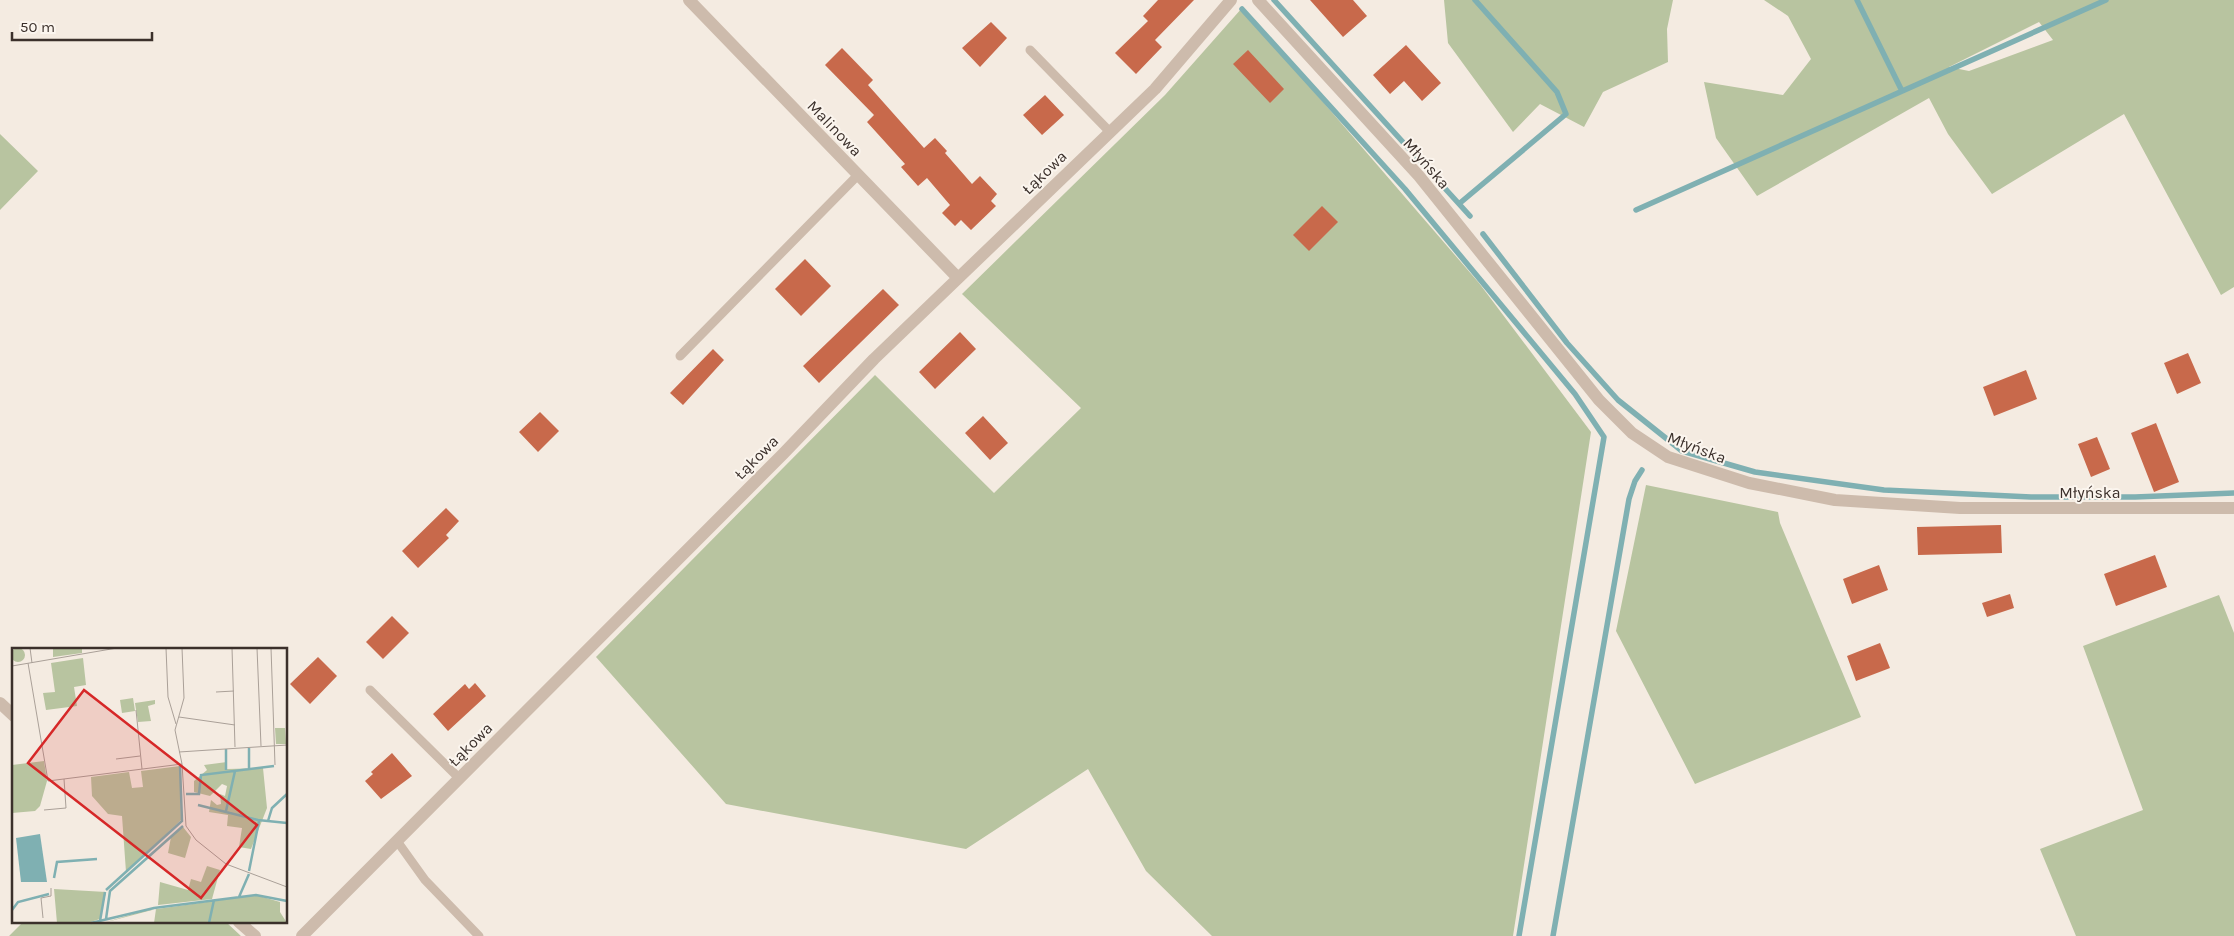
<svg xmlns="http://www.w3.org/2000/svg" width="2234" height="936" viewBox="0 0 2234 936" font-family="Karla,sans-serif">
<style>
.green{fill:#b8c4a0;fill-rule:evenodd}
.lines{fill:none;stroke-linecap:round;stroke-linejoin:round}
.stream{stroke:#7fb0b2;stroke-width:5.5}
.building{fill:#c8694b}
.lane{stroke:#cdbbac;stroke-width:9}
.street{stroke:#cdbbac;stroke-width:12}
.labels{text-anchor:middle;stroke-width:4;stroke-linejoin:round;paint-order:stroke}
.street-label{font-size:16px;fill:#3b302b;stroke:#fbf5ee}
.inset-river{fill:none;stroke:#7fb0b2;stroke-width:2.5}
.inset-road{fill:none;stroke:#aaa098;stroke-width:1}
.view{fill:#d62828;fill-opacity:0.15;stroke:#d62828;stroke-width:2.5}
.inset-edge{fill:none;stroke:#3b302b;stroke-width:2.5}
</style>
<rect width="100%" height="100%" fill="#f4ebe1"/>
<!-- green -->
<path class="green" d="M1444,0H1673L1667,29L1668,62L1603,92L1584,127L1540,104L1513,132L1448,43Z
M1764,0H2234V287L2221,295L2124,114L1992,194L1948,134L1929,98L1757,196L1716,138L1704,82L1783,95L1811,59L1788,16ZM2039,22L2053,40L1969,71L1949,67Z
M1242,8L1479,283L1591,432L1513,936H1212L1146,871L1088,769L966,849L726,804L596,657L875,375L994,493L1081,408L962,294L1165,95Z
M0,134L38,171L0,210Z
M1646,485L1778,512L1780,523L1861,717L1695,784L1616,631Z
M2219,595L2234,633V936H2076L2040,849L2143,810L2083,646Z
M23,922H226L241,936H9Z"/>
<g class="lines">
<!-- stream -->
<path class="stream" d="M1274,0L1470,216
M1857,0L1902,91
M1242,9L1405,189L1575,394L1604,437L1519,936
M1460,203L1566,114L1557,92L1475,0
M1636,210L2106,0
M1483,234L1567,343L1618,400L1682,451L1755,472L1884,490L2031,497H2135L2234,493
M1553,936L1629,499L1635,481L1642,470"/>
</g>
<!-- building -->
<path class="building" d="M1158,0H1194L1155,40L1162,47L1136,74L1115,53L1148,21L1143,16Z
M1310,0H1353L1367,16L1343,37Z
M991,22L1007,38L980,67L962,48Z
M1406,45L1441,83L1422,101L1404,81L1390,94L1373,75Z
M842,48L873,80L868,85L924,148L935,138L947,151L945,153L972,184L980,176L997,194L991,201L996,206L971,230L961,220L955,226L942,213L950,205L927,178L918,186L901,167L905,164L867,122L874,115L825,65Z
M1248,50L1284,89L1270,103L1233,64Z
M1045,95L1064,115L1042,135L1023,115Z
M1322,206L1338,222L1309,251L1293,235Z
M805,259L831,286L801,316L775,289Z
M883,289L899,305L819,383L803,366Z
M960,332L976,349L935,389L919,372Z
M713,349L724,360L683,405L670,393Z
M2188,353L2201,383L2177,394L2164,363Z
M2026,370L2037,399L1994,416L1983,387Z
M540,412L559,431L538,452L519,432Z
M983,416L1008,443L990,460L965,433Z
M2156,423L2179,482L2154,492L2131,433Z
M2097,437L2110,469L2091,477L2078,444Z
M446,508L459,521L446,535L449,538L418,568L402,551Z
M2001,525L2002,553L1918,555L1917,527Z
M2155,555L2167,587L2116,606L2104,574Z
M1879,565L1888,590L1852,604L1843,579Z
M2010,594L2014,608L1987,617L1982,603Z
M392,616L409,633L383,659L366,642Z
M1880,643L1890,668L1856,681L1847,656Z
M318,657L337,676L310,704L290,684Z
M475,683L486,696L448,731L433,714L465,684L469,689Z
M392,753L412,776L381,799L365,781L373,774L371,772Z"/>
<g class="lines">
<!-- lane -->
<path class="lane" d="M1030,50L1110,132
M680,356L858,175
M370,690L459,778
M397,841L425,880L479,936"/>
<!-- street -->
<path class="street" d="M689,0L958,278
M1258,0L1419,176L1599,400L1632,433L1668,457L1749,483L1835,500L1960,508H2234
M0,703L14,716
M239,922L255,936
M302,936L783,454L874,359L1155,89L1231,0"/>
</g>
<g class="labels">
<!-- street labels -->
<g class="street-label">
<text transform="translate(835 128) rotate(46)" y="6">Malinowa</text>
<text transform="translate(1427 163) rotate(49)" y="6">Młyńska</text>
<text transform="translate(1044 172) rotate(-44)" y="6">Łąkowa</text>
<text transform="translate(1697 447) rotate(21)" y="6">Młyńska</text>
<text transform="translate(756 457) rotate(-45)" y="6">Łąkowa</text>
<text x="2090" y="498">Młyńska</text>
<text transform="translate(470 744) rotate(-45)" y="6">Łąkowa</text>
</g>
</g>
<!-- overview -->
<g transform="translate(12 648)">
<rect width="275" height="275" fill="#f4ebe1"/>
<path d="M-1 7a7 7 0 1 1 14 0a7 7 0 1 1-14 0ZM41,0H70V5L41,9ZM71,10L74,37L62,39L65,58L34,62L31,45L43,44L39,15ZM121,50L123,63L110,65L108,52ZM143,52V56L136,58L139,73L126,74L123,55ZM263,80H273L274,96H264ZM32,113L35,133L28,158L23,163L0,165V117ZM215,114V121L251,120L255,160L239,201L227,199L230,180L215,178L216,167L197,164L199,152L205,157L209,156L208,146L213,148L215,138L210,136L198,148L182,144V133L195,122L192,117ZM168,118L169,172L114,224L110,168L96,166L80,148L79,129L117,124L120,140L131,139L129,123ZM171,179L179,189L173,210L156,205L159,189ZM195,218L208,222L200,251L146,257L148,234L176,242L179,231L189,234ZM42,241L94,244L88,271L75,275H45ZM244,247L268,254V264L275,275H142L144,261L91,275L131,263Z" fill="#b8c4a0"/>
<path d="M28,186L35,234H9L4,190Z" fill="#7fb0b2"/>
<path class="inset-river" d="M237,100V121M214,101V122M174,146H187L189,127L262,118M186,157L246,172L275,175M214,163L223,123M256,173L260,160L275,146M237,223L247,173M42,230L45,214L85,211M94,242L170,173L168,118M227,249L237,226M0,262L6,254L37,246M94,271L98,243L171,178M88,273L93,244M79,275L142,260L244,247L275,253M197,275L202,252"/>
<path class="inset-road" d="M18,0L20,15M154,0L156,49L164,76M170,0L172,50L163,82L170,116L174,178L184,192L214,216L275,239M220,0L223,99M245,0L249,98M259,0L263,117M16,15L36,133L170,116M0,18L105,0M204,44L222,43M124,62L130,121M167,69L223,77M167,104L275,97M104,111L128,108M32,162L54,160L52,131M31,270L29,250L39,248V240"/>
<path class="view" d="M72,42L245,177L189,250L16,115Z"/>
<rect width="275" height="275" class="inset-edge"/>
</g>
<!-- scale -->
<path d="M12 32v8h140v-8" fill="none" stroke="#3b302b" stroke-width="2.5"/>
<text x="20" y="32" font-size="15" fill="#3b302b" stroke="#fbf5ee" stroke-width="4" paint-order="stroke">50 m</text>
</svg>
